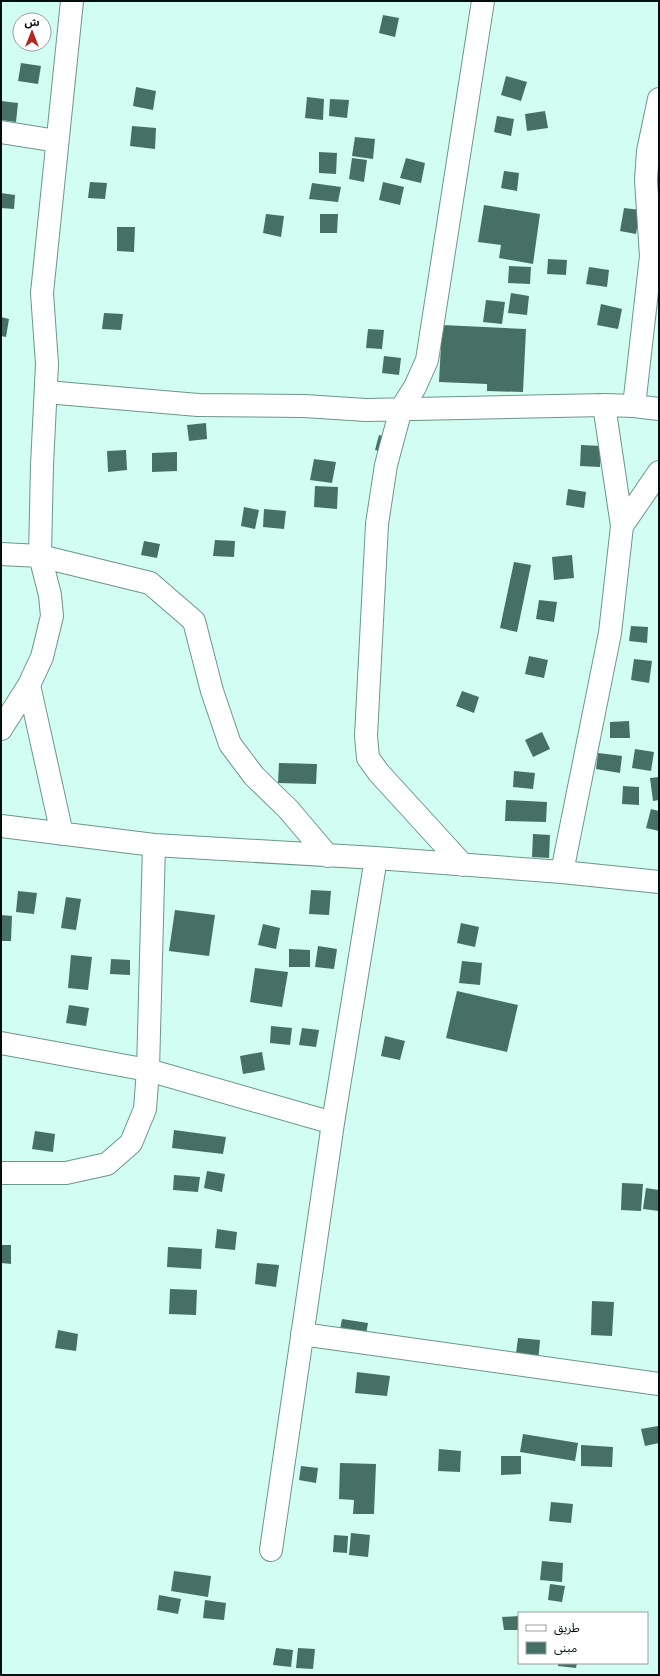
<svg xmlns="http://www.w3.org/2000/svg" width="660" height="1676" viewBox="0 0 660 1676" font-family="Signika,'Noto Sans Arabic',sans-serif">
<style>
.building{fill:#466f66}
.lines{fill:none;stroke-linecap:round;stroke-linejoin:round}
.street-casing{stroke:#6c958b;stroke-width:24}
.street{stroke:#fff;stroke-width:22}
</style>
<rect width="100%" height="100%" fill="#d1fdf2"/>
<!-- building -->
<path class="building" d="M383,15L399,18L395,37L379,33Z
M21,63L41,66L38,84L18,81Z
M506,76L527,82L521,101L501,95Z
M136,87L156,91L153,110L133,106Z
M307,97L324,99L323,120L305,118Z
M330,99L349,100L347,118L329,116Z
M1,101L18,103L16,122L1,120Z
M545,111L548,128L527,131L525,114Z
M497,116L514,119L511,136L494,132Z
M132,126L156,128L155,149L130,146Z
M355,137L375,139L373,159L352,156Z
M319,152L337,153L336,174L319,173Z
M352,158L367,160L364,182L349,179Z
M406,158L425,163L421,183L400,178Z
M504,171L519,173L517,191L501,188Z
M90,182L107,183L105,199L88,198Z
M383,182L404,187L400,205L379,200Z
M312,183L341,187L338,202L309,199Z
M1,193L15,195L14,209L1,208Z
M484,205L540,214L533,264L499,258L501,245L478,242Z
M624,208L640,210L636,234L620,231Z
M266,214L284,216L281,237L263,233Z
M320,214H338L337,233H320Z
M117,227H135L134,252L117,251Z
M548,259L567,260L566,275L547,274Z
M509,266L531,267L530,284L508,283Z
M589,267L609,270L607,287L586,284Z
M511,293L529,296L527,315L508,313Z
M486,300L505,302L502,324L483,322Z
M601,304L622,309L618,329L597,325Z
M104,313L123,314L121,330L102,329Z
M1,317L9,319L6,337L1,336Z
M442,325L526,329L523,392L487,391V384L439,382Z
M368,329L384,330L382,349L366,348Z
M384,356L401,358L399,375L382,373Z
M206,423L207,439L189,441L187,425Z
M379,435L397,440L394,455L375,450Z
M581,445L601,446L600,467L580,466Z
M126,450L127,470L108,472L107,451Z
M177,452V471L152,472V453Z
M314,459L336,462L332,483L310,480Z
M315,486L338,487L337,509L314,507Z
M568,489L586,492L584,508L566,505Z
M244,507L259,510L255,529L241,526Z
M264,509L286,511L284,529L263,527Z
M215,540L235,541L234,557L213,556Z
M144,541L160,544L157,558L141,555Z
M572,555L574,578L554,580L552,557Z
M514,562L531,565L517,632L500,628Z
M539,600L557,602L554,622L536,619Z
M631,626L648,627L647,643L629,641Z
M529,656L548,660L544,678L525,674Z
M634,659L652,661L649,683L631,680Z
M462,691L479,697L474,713L456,706Z
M629,721L630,738H610V722Z
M542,732L550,749L533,757L525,740Z
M635,749L654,752L651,771L632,768Z
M598,753L622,756L620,773L596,769Z
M279,763L317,764L316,784L278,783Z
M514,771L535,773L533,789L513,787Z
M659,777V800L653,801L650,778Z
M623,786L639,787V805L622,804Z
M506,800L547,802L546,822L505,821Z
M651,809L659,811V831L646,828Z
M533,834L550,835L549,858L532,857Z
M311,890L331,891L329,915L309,914Z
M18,891L37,893L34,914L16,912Z
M66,897L81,899L76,930L61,928Z
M175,910L215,915L209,956L169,951Z
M1,915L12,916L11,941H1Z
M461,923L479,927L475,947L457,943Z
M263,924L280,928L276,949L258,945Z
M318,946L337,949L334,969L315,967Z
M289,949L310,950V967H289Z
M71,955L92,957L88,990L68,988Z
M111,959L130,960V975L110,974Z
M462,961L482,963L480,985L459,983Z
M255,968L288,972L282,1007L250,1002Z
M457,991L518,1005L507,1052L446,1038Z
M69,1005L89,1008L86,1026L66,1023Z
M271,1026L292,1028L290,1045L270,1043Z
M302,1028L319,1030L316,1047L299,1045Z
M385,1036L405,1041L400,1060L381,1056Z
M262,1052L265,1070L243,1074L240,1056Z
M174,1130L226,1137L223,1154L172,1148Z
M35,1131L55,1134L53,1152L32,1149Z
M207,1171L225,1174L222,1192L204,1188Z
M174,1175L200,1177L198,1192L173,1190Z
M622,1183L643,1184L641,1211L621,1210Z
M646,1188L659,1190V1211L643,1209Z
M217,1229L237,1232L235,1250L215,1248Z
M1,1245H11V1264L1,1263Z
M168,1247L202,1249L201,1269L167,1267Z
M257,1263L279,1265L276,1287L255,1284Z
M170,1289L197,1290L196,1315L169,1314Z
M592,1301L614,1302L612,1336L591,1335Z
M342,1319L368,1323L365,1340L339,1335Z
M58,1330L78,1334L76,1351L55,1348Z
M518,1338L540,1340L538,1363L515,1361Z
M357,1372L390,1376L387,1396L355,1393Z
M658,1426L659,1443L645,1446L641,1429Z
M523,1434L578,1443L575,1461L520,1452Z
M581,1445L613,1447L612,1467L581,1466Z
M439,1449L461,1451L460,1472L438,1471Z
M501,1456H521V1474L501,1475Z
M340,1463L376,1464L374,1514H353L354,1500L339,1499Z
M301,1466L318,1468L316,1483L299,1480Z
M551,1502L573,1504L571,1523L549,1521Z
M351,1533L370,1535L368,1557L349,1555Z
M334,1535L348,1536L347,1553L333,1552Z
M542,1561L563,1563L562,1582L540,1580Z
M174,1571L211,1576L208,1597L171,1591Z
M550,1584L565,1586L562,1602L548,1600Z
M159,1595L181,1599L178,1614L157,1610Z
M205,1600L226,1603L224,1620L203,1618Z
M519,1616V1630H504L502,1617Z
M276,1648L293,1650L291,1667L273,1665Z
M298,1648L315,1649L313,1669L296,1668Z
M558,1663H577L576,1668L558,1666Z"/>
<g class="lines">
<defs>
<path id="street" d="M1,132L57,141
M46,392L198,405L304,406L366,410L604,405L634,406L659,409
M634,406L651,256L646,180L648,151L659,99
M622,526L659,472
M1,554L40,556L150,583L194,621L212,691L230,744L254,776L288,809L328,856
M29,685L62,834
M1,729L29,685L42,657L52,616L50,595L40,556L42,465L47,364L42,293L72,1
M1,826L154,845L376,858L562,872L659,882
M463,865L379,773L368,758L366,736L377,524L386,465L401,409L415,387L427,360L483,1
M562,872L610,633L622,526L604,405
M1,1043L148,1070L333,1123
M1,1173H66L107,1164L131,1143L145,1109L148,1070L154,845
M302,1334L659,1384
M271,1550L333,1123L376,858"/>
</defs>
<!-- street casing -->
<use href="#street" class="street-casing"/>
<!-- street -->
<use href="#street" class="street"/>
</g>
<!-- border -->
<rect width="660" height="1676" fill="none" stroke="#02100d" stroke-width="4"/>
<!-- legend -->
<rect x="518" y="1612" width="130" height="52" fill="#ffffff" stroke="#9a9f9e"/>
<rect x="526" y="1625" width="20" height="6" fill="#ffffff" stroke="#9a9f9e"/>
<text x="554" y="1632" font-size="12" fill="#02100d">طريق</text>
<rect x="526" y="1642" width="20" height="12" fill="#466f66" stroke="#9a9f9e"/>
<text x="554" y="1652" font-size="12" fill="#02100d">مبنى</text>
<!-- north arrow -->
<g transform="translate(32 32)"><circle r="19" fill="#ffffff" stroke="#9a9f9e"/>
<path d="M0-3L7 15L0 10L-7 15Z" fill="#b5261d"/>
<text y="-6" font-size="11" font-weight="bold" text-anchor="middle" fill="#02100d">ش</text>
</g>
</svg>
